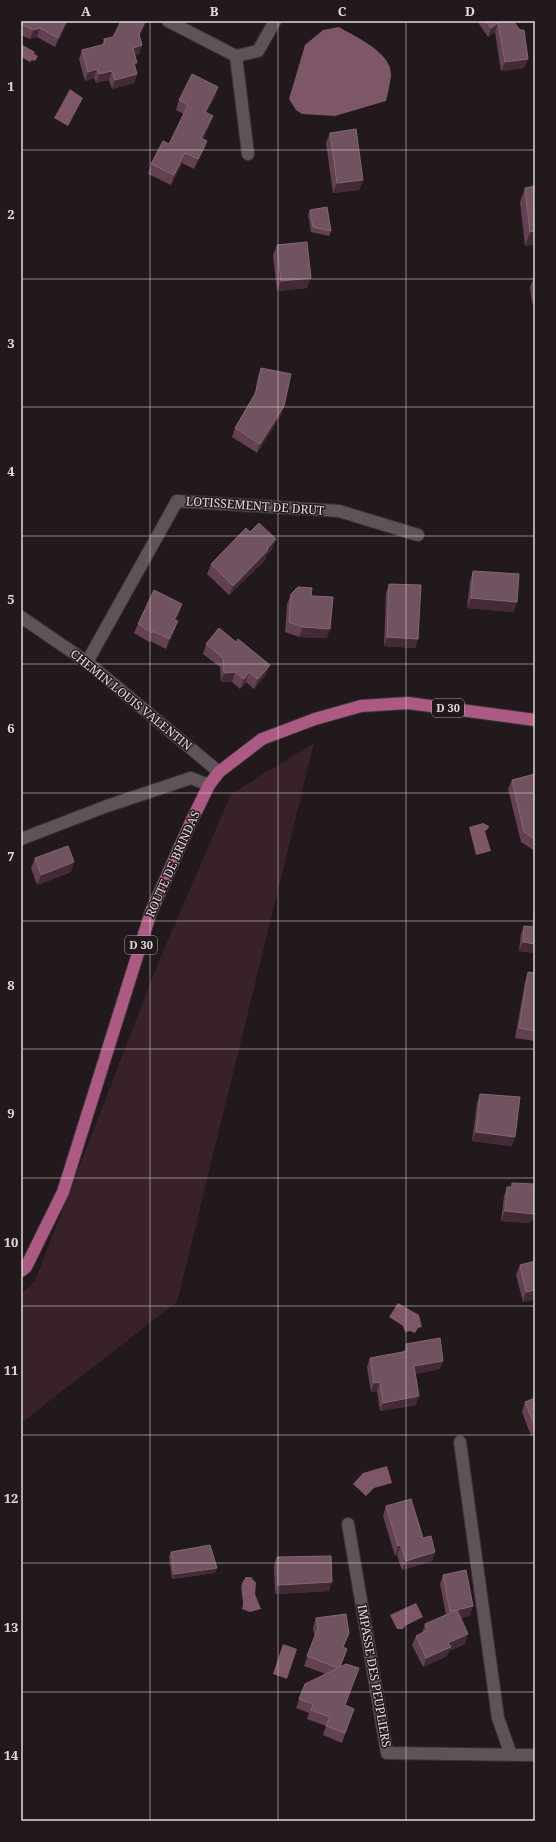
<svg xmlns="http://www.w3.org/2000/svg" width="556" height="1842" viewBox="0 0 556 1842" font-family="'Noto Serif',serif">
<style>
.green{fill:#39212c}
.water{fill:#7d5668}
.lines{fill:none;stroke-linecap:round;stroke-linejoin:round}
.street-casing{stroke:#3a3436;stroke-width:14}
.primary-casing{stroke:#3a3436;stroke-width:14}
.street{stroke:#5e5358;stroke-width:12}
.primary{stroke:#ac5a83;stroke-width:12}
.wall{fill:#634152}
.shaded-wall{fill:#442a36}
.building{fill:#715260;stroke:#826774}
.grid{fill:none;stroke:#e1dadd;stroke-width:1;stroke-opacity:0.55}
.labels{text-anchor:middle;stroke-width:3;stroke-linejoin:round;paint-order:stroke}
.shield{fill:#22191d;stroke:#a8a0a3;stroke-width:1}
.shield-label{font-size:11px;font-weight:bold;fill:#e1dadd}
.street-label{font-size:12px;fill:#e1dadd;stroke:#22191d}
.neatline{fill:none;stroke:#e1dadd;stroke-width:1.5}
.grid-label{font-size:13px;text-anchor:middle;font-weight:bold;fill:#e1dadd}
</style>
<rect width="100%" height="100%" fill="#22191d"/>
<!-- green -->
<path class="green" d="M314,743L177,1302L21,1423V1294L35,1281L159,961L231,794Z"/>
<!-- water -->
<path class="water" d="M339,27C356,37 393,53 391,76C390,84 388,93 386,101L335,116L302,114L296,110L289,99L305,45L323,30Z
M21,44L35,52L34,54L38,56L35,61L32,60L30,62L21,57Z
M70,89L83,98L68,126L54,118Z
M483,823L489,826L488,829L485,831L491,851L476,855L469,827Z
M398,1303L419,1315L422,1327L418,1328L415,1333L410,1331L405,1332L403,1326L389,1317Z
M387,1466L392,1483L374,1488L366,1496L353,1484L363,1473Z
M246,1577H251L256,1583L255,1594L261,1609L250,1612L242,1609C246,1598 236,1587 246,1577Z
M416,1603L423,1617L405,1626L403,1629H397L390,1615Z
M283,1644L297,1649L287,1679L273,1674Z"/>
<g class="lines">
<defs>
<path id="street" d="M168,21L236,56L258,51L275,21
M236,56L248,154
M21,617L87,662L219,772
M87,662L177,501L339,511L418,535
M21,839L107,806L191,778L209,785
M460,1442L498,1718L511,1755
M348,1524L387,1753L535,1755"/>
<path id="primary" d="M21,1271L26,1267L63,1192L151,912L190,824L209,785L219,772L262,739L315,719L361,706L408,703L535,720"/>
</defs>
<!-- street casing -->
<use href="#street" class="street-casing"/>
<!-- primary casing -->
<use href="#primary" class="primary-casing"/>
<!-- street -->
<use href="#street" class="street"/>
<!-- primary -->
<use href="#primary" class="primary"/>
</g>
<!-- wall -->
<path class="wall" d="M21,21H68L55,47L37,37L30,39L21,35Z
M147,21L139,36L142,45L139,54L135,55V67L137,74L134,83L112,89L109,80L96,83L94,78L85,81L79,59L82,50L102,45L104,39L113,37Z
M477,21H513L520,30L528,59L524,68L501,71L495,32L488,37Z
M215,97L206,113L209,126L203,139L207,141L203,151L194,169L182,163L171,185L148,174L151,164L169,144L184,114L176,110L179,100Z
M330,133L363,180L359,190L333,193L326,143Z
M525,188L535,244L525,246L520,202Z
M310,210L331,231L329,236L311,232L308,215Z
M277,245L307,288L277,291L273,255Z
M534,277H535V303L532,304L530,287Z
M261,368L284,406L281,415L257,453L232,437L235,428L254,396L258,377Z
M250,532L272,549L266,556L265,560L229,595L207,574L211,564Z
M473,571L517,602L513,612L467,608L470,581Z
M389,584L418,639L415,648L384,646L386,593Z
M291,594L311,596L327,638L299,637L285,632L287,604Z
M179,614L175,620L174,631L166,649L150,641L149,642L134,633L138,624Z
M206,644L266,674L254,689L246,682L240,689L232,682H221L220,667L203,654Z
M535,774V851L521,842L508,789L512,780Z
M35,858L71,872L37,885L31,868Z
M535,903V953L519,951L521,934L524,926L532,927Z
M528,972L535,973V1041L515,1038L525,982Z
M480,1094L512,1146L472,1141L477,1103Z
M512,1183L532,1220L530,1223L501,1221L504,1196L507,1187H511Z
M520,1265L535,1299L523,1302L516,1275Z
M406,1344L440,1369L415,1374L416,1405L380,1411L377,1391L371,1392L367,1367L370,1358L404,1352Z
M535,1398V1434L531,1436L522,1412L525,1402Z
M386,1506L435,1552L432,1561L402,1570L397,1555L395,1556L383,1516Z
M171,1552L215,1573L172,1579L169,1557Z
M277,1557L329,1591L275,1594L274,1566Z
M443,1575L470,1616L460,1618L465,1644L449,1651L447,1656L423,1667L412,1645L416,1636L422,1633L425,1624L446,1615L440,1584Z
M316,1618L343,1647L340,1667L345,1705L354,1709L342,1743L323,1735L326,1726L307,1719L309,1713L296,1708L305,1684L326,1674L304,1666L315,1637L313,1628Z"/>
<!-- shaded-wall -->
<path class="shaded-wall" d="M66,21H68L55,47L58,38Z
M145,21H147L135,43L139,34Z
M498,23L495,32L488,37L491,28Z
M40,28L37,37L30,39L33,30Z
M142,45L139,54L130,57L133,48Z
M528,59L524,68L501,71L505,62Z
M97,69L94,78L85,81L88,72Z
M112,71L109,80L96,83L99,74Z
M137,74L134,83L112,89L115,80Z
M218,87L215,97L201,122L205,112Z
M213,116L209,126L198,148L201,138Z
M207,141L203,151L194,169L198,159Z
M185,153L182,163L171,185L174,175Z
M363,180L359,190L333,193L337,183Z
M535,231V244L525,246L530,232Z
M311,278L307,288L277,291L281,281Z
M535,294V303L532,304Z
M284,406L281,415L257,453L260,444Z
M276,539L272,549L266,556L265,560L229,595L233,586Z
M471,598L517,602L513,612L467,608Z
M182,604L179,614L171,629L174,620Z
M178,621L174,631L166,649L169,639Z
M303,627L330,629L327,638L299,637Z
M387,637L418,639L415,648L384,646Z
M270,665L266,674L254,689L258,679Z
M235,672L232,682H221L224,673Z
M249,672L246,682L240,689L244,679Z
M74,862L71,872L37,885L41,875Z
M523,942L535,944V953L519,951Z
M476,1132L515,1137L512,1146L472,1141Z
M534,1210H535V1220H532L530,1223L501,1221L505,1211Z
M535,1290V1299L523,1302L526,1292Z
M443,1361L440,1369L410,1375L414,1366Z
M380,1382L377,1391L371,1392L374,1383Z
M419,1396L416,1405L380,1411L383,1403Z
M535,1426V1434L531,1436Z
M401,1545L397,1555L395,1556L398,1546Z
M435,1552L432,1561L402,1570L406,1561Z
M217,1568L215,1573L172,1579L174,1574Z
M332,1582L329,1591L275,1594L278,1585Z
M473,1606L470,1616L453,1619L457,1610Z
M468,1634L465,1644L449,1651L447,1656L423,1667L426,1658L448,1643Z"/>
<!-- building -->
<path class="building" d="M21,21H66L58,38L40,28L33,30L21,24Z
M121,21H145L139,34L142,45L133,48L137,63H134L137,74L115,80L112,71L99,74L97,69L88,72L82,50L105,44L104,39L113,37Z
M486,21H513L520,30H524L528,59L505,62L498,23L491,28Z
M192,74L218,87L205,112L213,116L201,138L207,141L198,159L185,153L174,175L151,164L163,141L169,144L188,105L179,100Z
M356,129L363,180L337,183L330,133Z
M535,186V231L530,232L525,188Z
M327,207L331,231L313,227L310,210Z
M307,242L311,278L281,281L277,245Z
M534,277H535V292Z
M261,368L291,374L284,406L260,444L235,428L256,392Z
M259,523L276,539L267,549L268,550L233,586L211,564L246,528L250,532Z
M473,571L519,574L517,602L471,598Z
M389,584L421,585L418,639L387,637Z
M298,587L312,588L311,596L333,597L330,629L303,627L289,622L291,594Z
M154,590L182,604L174,620L178,621L169,639L153,631L152,633L138,624Z
M219,628L236,642L238,639L270,665L258,679L249,672L244,679L235,672L224,673L223,658L206,644Z
M535,774V839L524,832L512,780Z
M68,846L74,862L41,875L35,858Z
M535,922V944L523,942L524,926L534,927Z
M528,972L535,973V1031L519,1028Z
M480,1094L520,1097L515,1137L476,1132Z
M512,1183L535,1184V1210H534V1214L505,1211L507,1187H512Z
M535,1261V1290L526,1292L520,1265Z
M440,1338L443,1361L414,1366L419,1396L383,1403L380,1382L374,1383L370,1358L408,1351L406,1344Z
M535,1398V1426L525,1402Z
M411,1499L423,1538L431,1536L435,1552L406,1561L401,1545L398,1546L386,1506Z
M210,1545L217,1568L174,1574L171,1552Z
M331,1556L332,1582L278,1585L277,1557Z
M466,1570L473,1606L457,1610L468,1634L448,1643L451,1647L426,1658L416,1636L428,1630L425,1624L457,1610L450,1611L443,1575Z
M346,1614L349,1633L343,1647L347,1649L340,1667L346,1664L359,1668L345,1705L354,1709L345,1733L326,1726L330,1717L311,1710L313,1704L299,1699L305,1684L338,1668L307,1656L318,1628L316,1618Z"/>
<!-- grid -->
<path class="grid" d="M150,21V1821M278,21V1821M406,21V1821M21,150H535M21,279H535M21,407H535M21,536H535M21,664H535M21,793H535M21,921H535M21,1049H535M21,1178H535M21,1306H535M21,1435H535M21,1563H535M21,1692H535"/>
<g class="labels">
<!-- shield labels -->
<g class="shield">
<rect x="432" y="699" width="32" height="18" rx="3"/>
<rect x="125" y="936" width="32" height="18" rx="3"/>
</g>
<g class="shield-label">
<text x="448" y="712">D 30</text>
<text x="141" y="949">D 30</text>
</g>
<!-- street labels -->
<g class="street-label">
<text transform="translate(255 506) rotate(4)" y="4">LOTISSEMENT DE DRUT</text>
<text transform="translate(131 700) rotate(39)" y="4">CHEMIN LOUIS VALENTIN</text>
<text transform="translate(173 864) rotate(-66)" y="4">ROUTE DE BRINDAS</text>
<text transform="translate(374 1676) rotate(80)" y="4">IMPASSE DES PEUPLIERS</text>
</g>
</g>
<!-- border -->
<rect width="556" height="1842" fill="none" stroke="#22191d" stroke-width="44"/>
<rect x="22" y="22" width="512" height="1798" class="neatline"/>
<g class="grid-label">
<text x="86" y="16">A</text>
<text x="214" y="16">B</text>
<text x="342" y="16">C</text>
<text x="470" y="16">D</text>
<text x="11" y="91">1</text>
<text x="11" y="219">2</text>
<text x="11" y="348">3</text>
<text x="11" y="476">4</text>
<text x="11" y="604">5</text>
<text x="11" y="733">6</text>
<text x="11" y="861">7</text>
<text x="11" y="990">8</text>
<text x="11" y="1118">9</text>
<text x="11" y="1247">10</text>
<text x="11" y="1375">11</text>
<text x="11" y="1503">12</text>
<text x="11" y="1632">13</text>
<text x="11" y="1760">14</text>
</g>
</svg>
